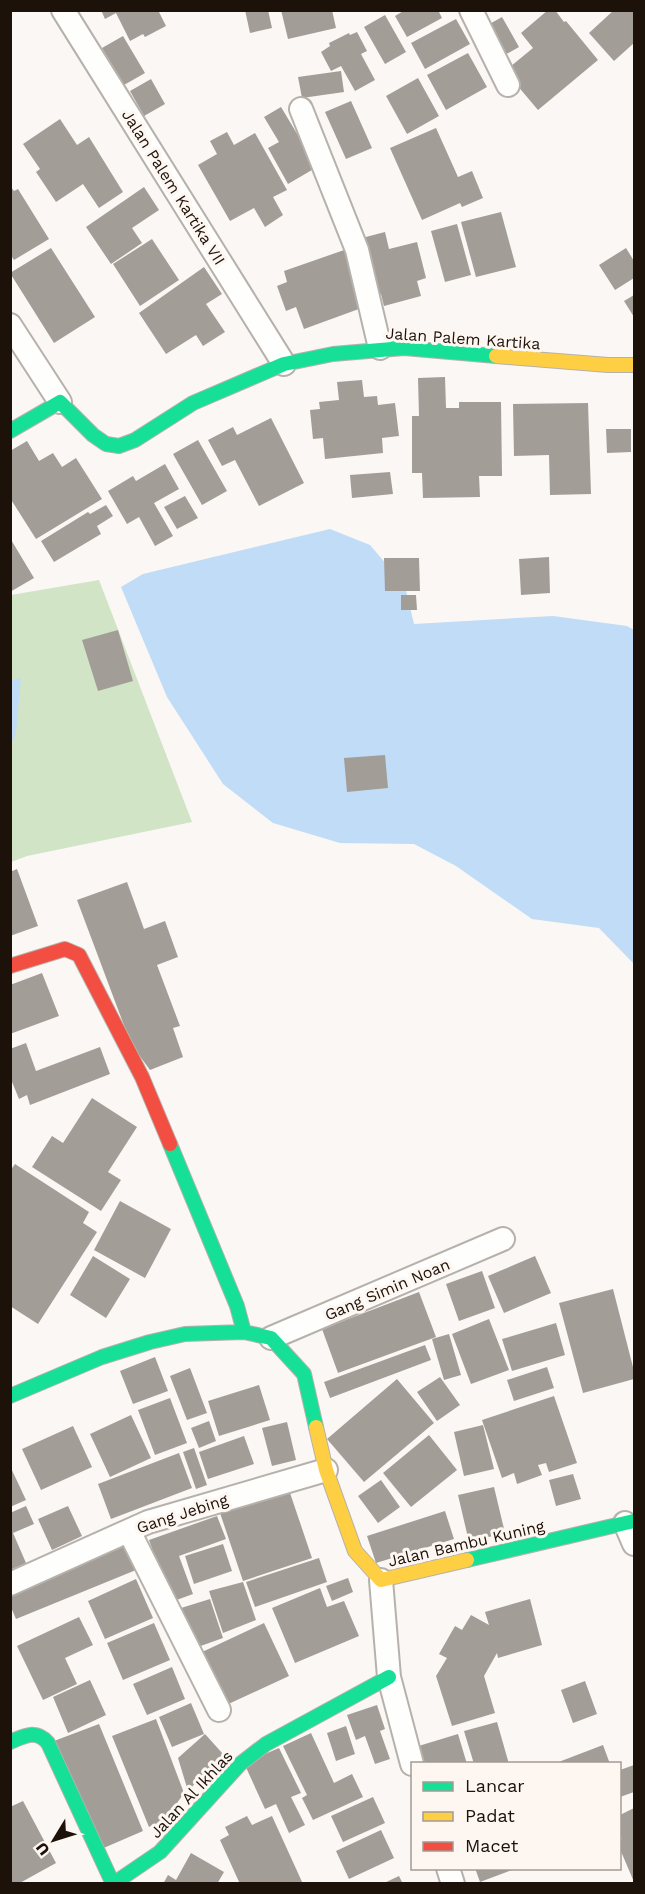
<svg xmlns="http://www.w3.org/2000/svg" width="645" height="1894" viewBox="0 0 645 1894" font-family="'Work Sans',sans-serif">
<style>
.green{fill:#d1e4c6}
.water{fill:#c0dcf6}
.building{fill:#a39d97}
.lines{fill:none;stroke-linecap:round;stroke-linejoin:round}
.street-casing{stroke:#b7b1ab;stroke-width:26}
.fast-casing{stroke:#b7b1ab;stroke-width:16}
.slow-casing{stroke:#b7b1ab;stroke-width:16}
.jam-casing{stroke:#b7b1ab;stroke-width:16}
.street{stroke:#fefefd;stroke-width:22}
.fast{stroke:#16e098;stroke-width:14}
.slow{stroke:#ffcf43;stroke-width:14}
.jam{stroke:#f24e42;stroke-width:14}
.labels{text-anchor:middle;stroke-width:6;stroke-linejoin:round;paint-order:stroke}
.street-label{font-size:16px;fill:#1d120a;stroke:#fdf6f1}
</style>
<rect width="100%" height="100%" fill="#faf7f4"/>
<!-- green -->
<path class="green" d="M99,580L192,822L27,856L11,862V595Z"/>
<!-- water -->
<path class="water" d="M330,529L370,545L405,586L414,624L553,616L627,626L634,630V964L599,928L532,919L456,866L414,844L340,843L273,823L223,784L167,697L121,587L143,574Z
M21,678L16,733L11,745V680Z"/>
<!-- building -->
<path class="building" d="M101,10H158L166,26L145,37L143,34L130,41L116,13L105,19Z
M245,10H268L272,28L250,33Z
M281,10H332L336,28L288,39Z
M405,10H438L442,18L407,37L395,16Z
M548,10H555L564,22L566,21L598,60L538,110L505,71L533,48L521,33Z
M614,10H634V43L614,61L589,33Z
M385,15L406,52L385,64L364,27Z
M502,17L519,47L503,56L486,26Z
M456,19L470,44L425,69L411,43Z
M357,32L367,51L361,54L375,80L355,91L341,66L331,71L321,52L330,46L329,43L349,33L350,35Z
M123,36L145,73L124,85L102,48Z
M468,53L487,87L446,110L427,75Z
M341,71L344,92L302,98L298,77Z
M418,78L439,116L407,134L386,96Z
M151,79L165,104L144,116L130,91Z
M351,101L372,148L346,159L325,112Z
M281,107L317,167L288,184L268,148L279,142L264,117Z
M60,119L77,145L89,137L123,192L99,208L83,184L56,202L36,172L40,169L23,144Z
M436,128L458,177L472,171L483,198L462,207L460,203L422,220L390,148Z
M227,132L234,145L255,133L287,190L273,197L283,215L265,227L254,208L230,221L198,165L217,154L210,141Z
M10,186L14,191L18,189L49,239L14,260L10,254Z
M144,187L159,210L132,228L142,243L111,264L86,227Z
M501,212L516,267L476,277L461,222Z
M457,224L471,275L445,282L431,231Z
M385,232L389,249L417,242L426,278L417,281L421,296L384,306L381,294L378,295L362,238Z
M152,239L179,280L140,306L113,264Z
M51,248L95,317L54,343L10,273Z
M626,248L634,261V278L615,290L599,265Z
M347,249L367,306L304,329L296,307L286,311L277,286L287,282L284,271Z
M204,267L222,294L206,304L225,332L203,346L196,335L166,354L139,313Z
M634,295V317L624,301Z
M445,377L446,408H459V402H501L502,476H479L480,497L423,498L422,473H412V416H419L418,378Z
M362,380L364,397L377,396L378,405L395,403L399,436L382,438L383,453L325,459L323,438L313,439L310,410L320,409L319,402L339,400L337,382Z
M588,403L591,494L550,495L549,455L514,456L513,404Z
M271,418L304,483L259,506L235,460L222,466L208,440L233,427L237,435Z
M606,429H631V452L607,453Z
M198,440L227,491L202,505L173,454Z
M27,441L39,461L53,453L62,467L76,458L102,499L36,539L10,498V451Z
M165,464L179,489L154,503L173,536L155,546L139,517L127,524L108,491L133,476L136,481Z
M390,472L393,494L352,498L350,475Z
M185,496L198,518L177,529L164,507Z
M106,505L113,516L97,526L101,534L54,562L41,541L88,512L90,514Z
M10,538L34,578L10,592Z
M549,557L550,593L521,595L519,559Z
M384,558H419L420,591H385Z
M401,595H416L417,610H401Z
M118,630L133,681L98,691L82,640Z
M385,755L388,788L347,792L344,758Z
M17,869L38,926L10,936V872Z
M127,882L144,929L165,921L178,957L157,965L180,1026L173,1028L183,1057L150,1070L131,1044L77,900Z
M42,973L59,1016L10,1034V985Z
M26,1043L36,1071L100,1047L110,1074L30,1105L27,1095L19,1099L10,1077V1049Z
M92,1098L137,1127L108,1172L121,1180L101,1211L32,1167L52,1136L63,1143Z
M15,1164L89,1212L83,1223L97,1232L38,1324L10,1306V1171Z
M120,1201L171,1229L145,1278L94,1250Z
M93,1256L130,1279L106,1318L70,1295Z
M535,1256L551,1293L504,1313L488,1276Z
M482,1271L495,1308L459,1321L446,1284Z
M613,1289L634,1371V1379L583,1393L559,1303Z
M419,1292L436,1337L338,1373L322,1329Z
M489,1319L509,1370L471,1384L452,1334Z
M556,1323L565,1355L512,1371L502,1339Z
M449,1334L461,1375L444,1380L432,1339Z
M425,1345L431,1360L330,1398L324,1382Z
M155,1357L168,1391L133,1404L120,1371Z
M547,1367L554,1388L514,1401L507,1380Z
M190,1368L207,1413L187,1420L170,1376Z
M440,1377L460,1405L437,1421L417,1392Z
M397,1379L434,1423L364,1482L327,1439Z
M259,1385L270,1420L219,1436L208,1401Z
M554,1396L577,1463L549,1472L546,1463L538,1465L542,1475L517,1484L514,1473L502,1478L482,1420Z
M170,1398L187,1443L155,1455L138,1410Z
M131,1415L151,1458L110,1477L90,1434Z
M209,1421L216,1441L199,1448L191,1428Z
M287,1422L296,1460L272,1466L262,1428Z
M483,1425L494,1469L464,1476L454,1432Z
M73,1426L92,1467L41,1490L22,1449Z
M429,1435L457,1470L411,1507L383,1473Z
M244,1436L254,1464L208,1479L199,1452Z
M194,1448L207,1485L196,1489L183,1452Z
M179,1453L192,1488L111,1519L98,1484Z
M10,1466L26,1500L10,1507Z
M573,1474L581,1499L556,1506L549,1480Z
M381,1480L400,1507L378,1523L358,1496Z
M288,1487L312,1558L243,1581L219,1510Z
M494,1487L505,1533L469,1542L458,1495Z
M26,1506L34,1524L13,1533L26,1563L10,1570V1513Z
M68,1506L82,1536L52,1550L38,1519Z
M445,1511L454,1539L376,1563L367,1536Z
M217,1516L226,1539L179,1556L193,1594L171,1602L149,1540Z
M124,1540L136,1570L16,1619L10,1605V1586Z
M223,1544L232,1571L194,1584L185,1556Z
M319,1558L327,1582L255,1607L246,1582Z
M348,1578L353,1592L332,1601L326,1586Z
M136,1579L153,1618L105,1639L88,1601Z
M243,1582L256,1620L223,1633L209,1591Z
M320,1588L327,1607L344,1601L359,1636L295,1663L272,1608Z
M210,1599L223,1638L195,1648L181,1608Z
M530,1599L542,1645L498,1658L497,1653L484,1676L495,1713L452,1726L436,1676L447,1658L439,1654L455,1626L462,1630L471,1615L489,1625L485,1612Z
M79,1617L93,1645L65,1658L77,1684L43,1700L17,1646Z
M154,1623L170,1660L123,1680L107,1643Z
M264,1623L289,1676L224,1706L200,1653Z
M172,1667L185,1699L147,1715L133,1684Z
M90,1680L106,1715L68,1733L53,1697Z
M585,1681L597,1714L573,1723L561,1690Z
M191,1703L204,1734L172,1747L159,1717Z
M377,1705L385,1729L380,1731L390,1759L375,1764L365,1736L356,1740L347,1715Z
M156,1719L184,1793L166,1819L149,1827L112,1736Z
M497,1722L509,1764H474L464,1731Z
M99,1724L143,1831L99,1850L54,1741Z
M346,1726L355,1754L336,1761L327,1733Z
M311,1733L334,1783L352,1774L363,1797L313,1820L302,1798L307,1795L283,1746Z
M205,1734L223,1754L188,1791L178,1758Z
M458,1734L467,1764H417L412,1748Z
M603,1745L610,1764H556V1763Z
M279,1748L301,1793L291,1797L305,1825L289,1833L276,1804L265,1809L244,1763Z
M634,1765V1792L620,1797V1770Z
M373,1797L385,1823L343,1842L331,1816Z
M23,1801L56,1863L18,1884H10V1807Z
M634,1808V1882L620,1849V1840L622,1839L620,1834V1815Z
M247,1816L252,1825L272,1816L303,1884H240L220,1840L229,1835L225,1827Z
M381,1830L394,1858L349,1879L336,1851Z
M191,1853L224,1872L217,1884H163L168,1875L176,1880Z
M475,1868H515V1869L480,1882Z
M399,1876L403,1884H382Z"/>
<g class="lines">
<defs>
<path id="street" d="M63,10L284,364
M471,10L508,85
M301,109L357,250L380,348
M10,325L60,402
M271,1338L503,1239
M625,1523L634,1544
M129,1531L219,1710
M381,1580L389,1677L412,1764
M10,1584L148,1522L326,1470
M448,1868L453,1884"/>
<path id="fast" d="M10,431L60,402L93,435L106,444L119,446L135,440L193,403L284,364L333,354L404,348L496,356
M170,1144L237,1306L244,1332
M10,1396L102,1357L150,1342L185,1334L244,1332L271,1338L304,1374L316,1427
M467,1560L634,1521
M10,1742C25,1736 36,1729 48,1743L113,1884L160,1852L240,1764L266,1744L389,1677"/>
<path id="slow" d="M496,356L608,365H634
M316,1427L326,1470L355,1551L381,1580L467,1560"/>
<path id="jam" d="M10,966L65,949L79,955L142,1077L170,1144"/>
</defs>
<!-- street casing -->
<use href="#street" class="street-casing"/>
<!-- fast casing -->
<use href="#fast" class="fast-casing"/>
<!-- slow casing -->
<use href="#slow" class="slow-casing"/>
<!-- jam casing -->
<use href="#jam" class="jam-casing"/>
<!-- street -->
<use href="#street" class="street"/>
<!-- fast -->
<use href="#fast" class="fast"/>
<!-- slow -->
<use href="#slow" class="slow"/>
<!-- jam -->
<use href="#jam" class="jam"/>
</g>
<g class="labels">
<!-- street labels -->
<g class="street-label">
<text transform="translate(174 187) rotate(58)" y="6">Jalan Palem Kartika VII</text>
<text transform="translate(463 338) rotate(4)" y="6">Jalan Palem Kartika</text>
<text transform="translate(387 1289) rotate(-23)" y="6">Gang Simin Noan</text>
<text transform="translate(182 1513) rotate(-18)" y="6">Gang Jebing</text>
<text transform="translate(466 1543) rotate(-13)" y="6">Jalan Bambu Kuning</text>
<text transform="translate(191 1794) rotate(-47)" y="6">Jalan Al Ikhlas</text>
</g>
</g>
<!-- border -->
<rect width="645" height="1894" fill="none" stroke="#1d120a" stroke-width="24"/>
<!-- legend -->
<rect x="411" y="1762" width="210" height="108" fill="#fdf6f1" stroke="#a39b95" stroke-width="1.5"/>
<rect x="423" y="1782" width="30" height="9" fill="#16e098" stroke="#a39b95" stroke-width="1.5"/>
<text x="465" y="1792" font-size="18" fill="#1d120a">Lancar</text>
<rect x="423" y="1812" width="30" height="9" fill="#ffcf43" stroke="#a39b95" stroke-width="1.5"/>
<text x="465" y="1822" font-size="18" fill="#1d120a">Padat</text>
<rect x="423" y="1842" width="30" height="9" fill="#f24e42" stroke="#a39b95" stroke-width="1.5"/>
<text x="465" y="1852" font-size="18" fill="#1d120a">Macet</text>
<!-- north arrow -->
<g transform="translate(54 1840) rotate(232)" stroke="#fdf6f1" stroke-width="4.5" paint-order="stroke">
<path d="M0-4.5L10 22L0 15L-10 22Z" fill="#1d120a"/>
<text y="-9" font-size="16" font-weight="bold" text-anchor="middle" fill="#1d120a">U</text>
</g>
</svg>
